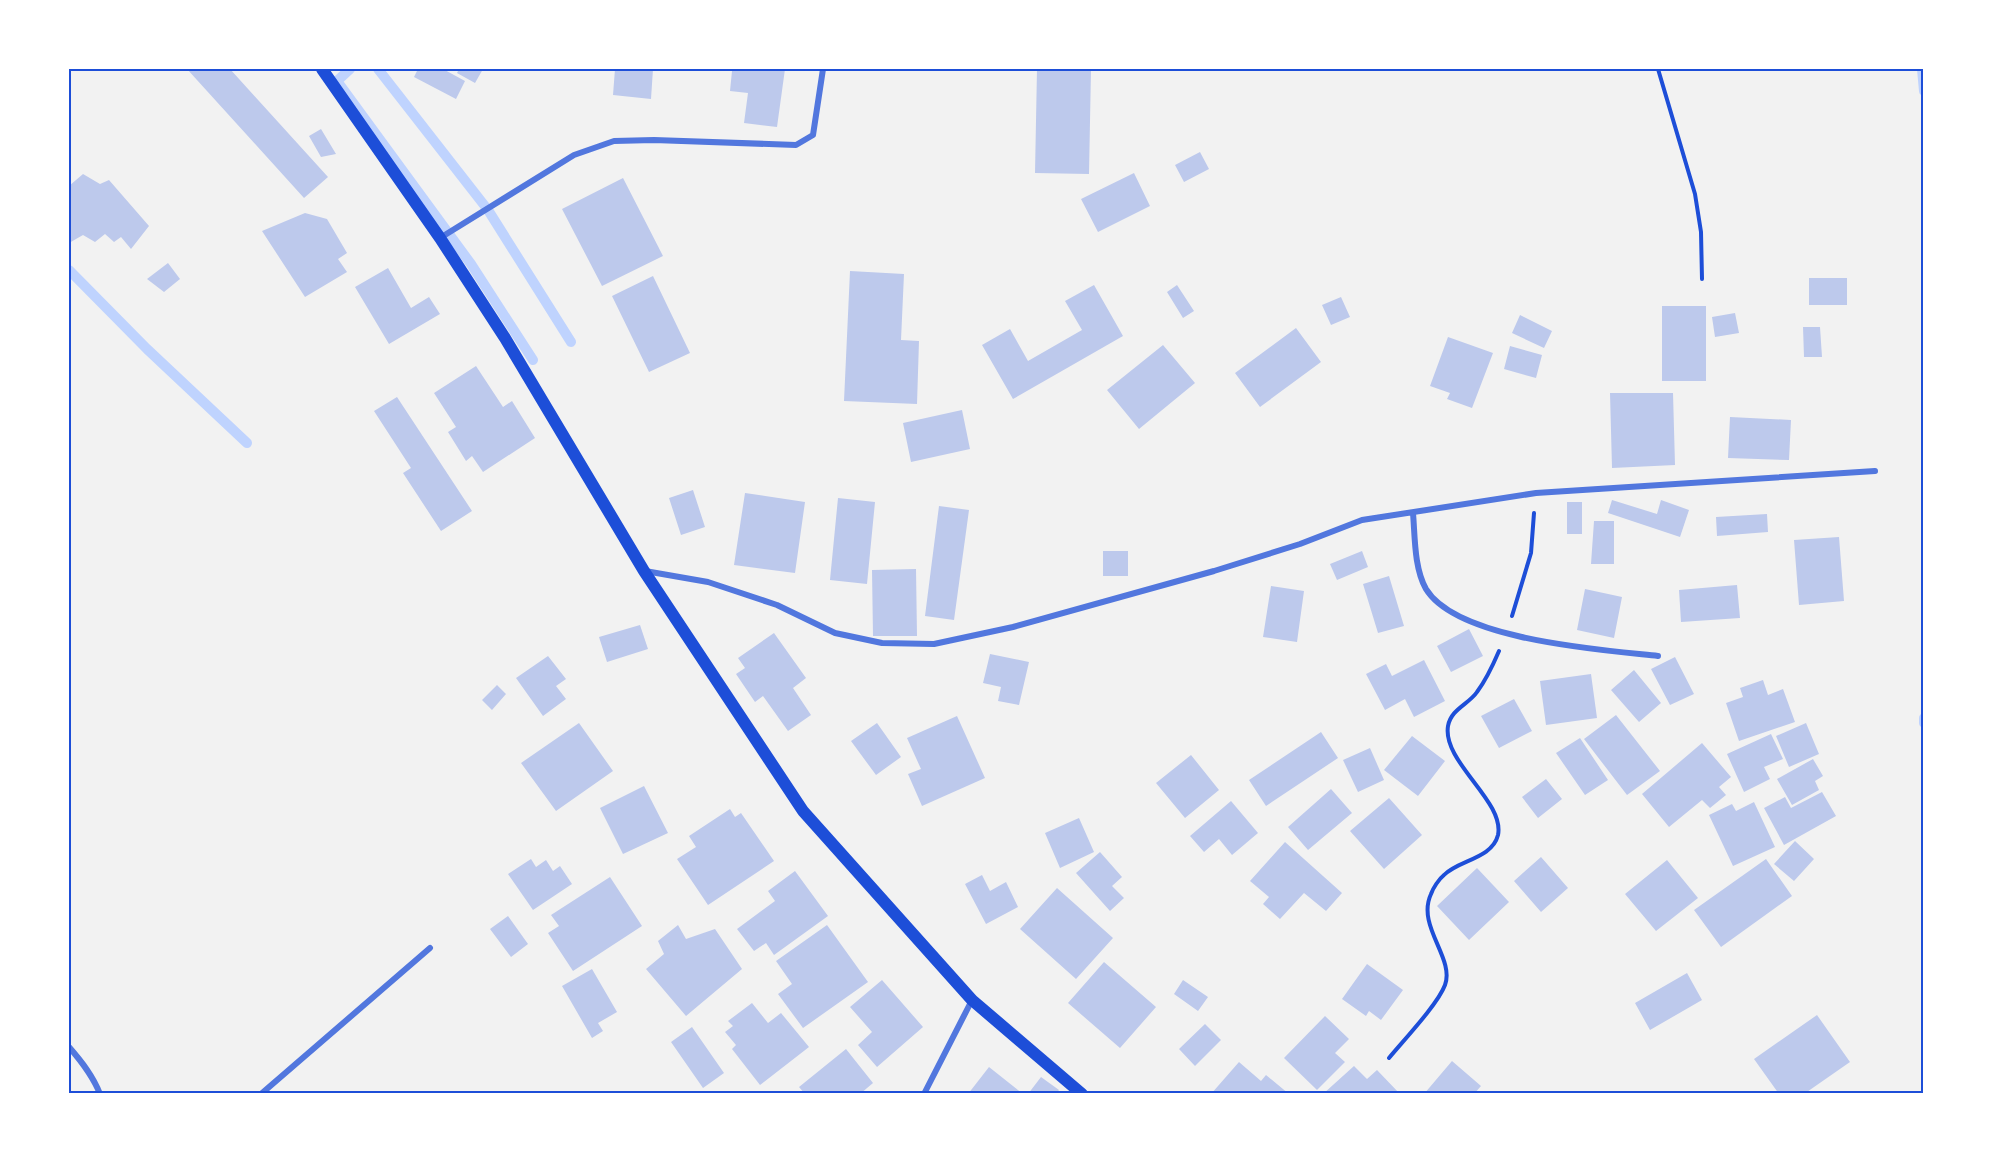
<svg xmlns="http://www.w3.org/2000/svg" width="1993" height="1163" viewBox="0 0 1993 1163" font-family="'PT Serif',serif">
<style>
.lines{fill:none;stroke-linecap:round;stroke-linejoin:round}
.stream{stroke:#bfd3fe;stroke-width:10}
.building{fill:#bdc9ec}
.path{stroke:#1d4ed8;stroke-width:4}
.minor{stroke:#5277de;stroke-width:6}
.secondary{stroke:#1d4ed8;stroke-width:12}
.neatline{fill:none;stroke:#1d4ed8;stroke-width:2}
</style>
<rect width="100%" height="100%" fill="#f2f2f2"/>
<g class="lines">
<!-- stream -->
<path class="stream" d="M350,69L337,81L471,264L533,360
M378,69L488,210L571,342
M1922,69L1924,91
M69,270L147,349L247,443
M1924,718V723"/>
</g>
<!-- building -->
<path class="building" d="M187,69H230L328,177L304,198Z
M418,69H443L465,81L456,99L414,77Z
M459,69H483L475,83L457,73Z
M615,69H653L651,99L613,95Z
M726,69H785L777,127L744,123L748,93L730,91L732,71Z
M1037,69H1091L1089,174L1035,173Z
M321,129L336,154L321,157L309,136Z
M1200,152L1209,169L1184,182L1175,165Z
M1134,173L1150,206L1098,232L1081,199Z
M83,174L100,184L109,180L149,226L131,249L121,237L114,242L105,234L95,242L83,235L69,243V186Z
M623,178L663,256L602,286L562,209Z
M305,213L327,219L347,253L338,259L347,272L305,297L262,231Z
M168,263L180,279L164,292L147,279Z
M388,268L411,308L429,297L440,314L389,344L355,287Z
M850,271L904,274L901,340L919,341L917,404L844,401Z
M653,276L690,353L649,372L612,296Z
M1809,278H1847V305H1809Z
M1094,285L1123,336L1013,399L982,345L1010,329L1028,361L1082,330L1065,301Z
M1177,285L1194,311L1183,318L1167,292Z
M1341,297L1350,317L1331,325L1322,305Z
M1662,306H1706V381H1662Z
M1735,313L1739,333L1715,337L1712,317Z
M1520,315L1552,331L1544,348L1512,333Z
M1803,327H1820L1822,357H1804Z
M1296,328L1321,362L1260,407L1235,373Z
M1448,337L1493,353L1472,408L1447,399L1450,393L1430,386Z
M1163,345L1195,383L1139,429L1107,390Z
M1510,346L1542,355L1536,378L1504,369Z
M476,366L503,407L512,401L535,438L483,472L472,456L466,461L448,432L456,427L434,393Z
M1610,393H1673L1675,465L1612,468Z
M397,397L472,511L441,531L403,473L411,468L374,411Z
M962,410L970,449L911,462L903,423Z
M1730,417L1791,420L1789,460L1728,458Z
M693,490L705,527L681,535L669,498Z
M745,493L805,502L795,573L734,565Z
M838,498L875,502L867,584L830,580Z
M1612,500L1657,514L1661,500L1689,510L1680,537L1608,513Z
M1567,502H1582V534H1567Z
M939,506L969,510L954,620L925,616Z
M1767,514L1768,532L1717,536L1716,517Z
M1594,521H1614V564H1591Z
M1839,537L1844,601L1799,605L1794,540Z
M1103,551H1128V576H1103Z
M1362,551L1368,567L1337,580L1330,564Z
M916,569L917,636H873L872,570Z
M1389,576L1404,626L1378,633L1363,584Z
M1737,585L1740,618L1681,622L1679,590Z
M1271,586L1304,591L1297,642L1263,637Z
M1585,589L1622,597L1614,638L1577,630Z
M640,625L648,649L607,662L599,637Z
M1469,629L1483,656L1451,672L1437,646Z
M774,633L806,678L793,688L811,715L788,731L763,696L755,702L736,674L745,668L738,658Z
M990,654L1029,662L1019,705L998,701L1001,687L983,683Z
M548,656L566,679L556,686L566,699L543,716L516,678Z
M1675,657L1694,694L1670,705L1651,669Z
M1424,660L1445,701L1414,717L1405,699L1385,710L1366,674L1386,664L1392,676Z
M1634,670L1661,703L1639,722L1611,690Z
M1591,674L1597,718L1546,725L1540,681Z
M1763,680L1768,695L1783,689L1795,722L1739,741L1726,703L1743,697L1740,688Z
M497,685L506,694L492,710L482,700Z
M1514,699L1532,731L1499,748L1481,716Z
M1616,715L1660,771L1627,795L1584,739Z
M957,716L985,778L922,806L908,774L921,769L907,738Z
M579,723L613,771L556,811L521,763Z
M877,723L901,757L876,775L851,741Z
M1806,723L1819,754L1789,767L1776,736Z
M1321,732L1338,758L1266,806L1249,780Z
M1771,734L1783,759L1764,767L1770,779L1744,792L1727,754Z
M1412,736L1445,761L1418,796L1384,770Z
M1580,738L1608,780L1585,795L1556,753Z
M1702,743L1731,777L1719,787L1726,795L1710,808L1702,800L1669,827L1642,794Z
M1370,748L1384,780L1358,792L1343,760Z
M1191,755L1219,790L1185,818L1156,783Z
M1813,759L1823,776L1815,781L1819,790L1792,805L1777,779Z
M1546,779L1562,799L1538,818L1522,797Z
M644,786L668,833L623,854L600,808Z
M1331,789L1352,813L1308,850L1288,827Z
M1822,792L1836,816L1784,845L1764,808L1785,797L1791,808Z
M1389,798L1422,835L1384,869L1350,831Z
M1231,801L1258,833L1232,855L1219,839L1204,852L1190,836Z
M1754,802L1775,847L1733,866L1709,815L1732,804L1736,811Z
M730,809L735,817L741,813L774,861L708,905L677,859L696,847L689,836Z
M1079,818L1094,852L1060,868L1045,833Z
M1795,841L1814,859L1794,881L1774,864Z
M1285,842L1342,893L1326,911L1304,893L1280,919L1263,904L1269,897L1250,881Z
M1100,852L1122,877L1112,886L1124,898L1110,911L1076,873Z
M1541,857L1568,888L1541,912L1514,881Z
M531,859L536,867L546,860L553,871L560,866L572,884L533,910L508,874Z
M1766,859L1792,896L1721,947L1694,910Z
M1667,860L1698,898L1656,931L1625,894Z
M1477,868L1509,902L1469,940L1437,906Z
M795,871L828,916L774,955L766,943L754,951L737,929L775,901L768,891Z
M982,875L990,891L1006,882L1018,907L986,924L965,884Z
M610,877L642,926L573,971L548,933L559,926L551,915Z
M1057,888L1113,938L1076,979L1020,929Z
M508,916L528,944L511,957L490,929Z
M678,925L686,939L715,929L742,969L686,1016L646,969L664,954L658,941Z
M827,925L868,982L803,1028L778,994L792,984L776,961Z
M1104,962L1156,1007L1120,1048L1068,1003Z
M1367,964L1403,990L1381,1020L1369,1011L1366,1016L1342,999Z
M592,969L617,1012L598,1023L603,1031L592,1038L562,986Z
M1687,973L1702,1000L1650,1030L1635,1003Z
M882,980L923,1027L877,1067L858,1045L872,1032L850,1007Z
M1183,980L1208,997L1198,1011L1174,994Z
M752,1003L768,1023L781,1013L809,1047L760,1085L732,1049L736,1045L725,1032L733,1026L728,1021Z
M1817,1015L1850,1062L1804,1094H1779L1754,1059Z
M1325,1016L1349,1039L1335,1053L1345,1062L1317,1090L1284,1058Z
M1205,1024L1221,1040L1195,1066L1179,1049Z
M692,1027L724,1073L703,1088L671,1042Z
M846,1049L873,1083L860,1094H805L799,1087Z
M1452,1061L1481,1086L1474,1094H1424Z
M1239,1062L1261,1081L1266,1075L1289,1094H1211Z
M1354,1066L1367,1079L1377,1070L1400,1094H1323Z
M989,1067L1023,1094H968Z
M1041,1077L1059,1090L1056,1094H1028Z"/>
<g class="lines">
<!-- path -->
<path class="path" d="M1658,69L1695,194L1701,232L1702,279
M1512,616L1531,553L1534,513
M1389,1058C1403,1041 1438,1004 1445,985C1455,958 1416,926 1431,894C1433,888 1439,879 1444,875C1458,860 1492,859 1498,835C1505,801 1442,762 1448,726C1451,709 1469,704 1477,692C1486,680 1493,665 1499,651"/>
<!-- minor -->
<path class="minor" d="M440,238L574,155L614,141L654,140L796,145L813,135L823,69
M1413,513C1415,536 1414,568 1426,589C1457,640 1602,650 1658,656
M645,571L708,582L777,605L835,633L882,643L934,644L1013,627L1214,571L1300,544L1362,520L1536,493L1875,471
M69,1047C82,1062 93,1076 100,1094
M261,1094L430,948
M924,1094L972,1000"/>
<!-- secondary -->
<path class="secondary" d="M322,69L440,238L505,338L644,571L803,811L972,1000L1082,1094"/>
</g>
<!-- border -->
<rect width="1993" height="1163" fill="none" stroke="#ffffff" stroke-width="141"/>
<rect x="70" y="70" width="1852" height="1022" class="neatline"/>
</svg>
